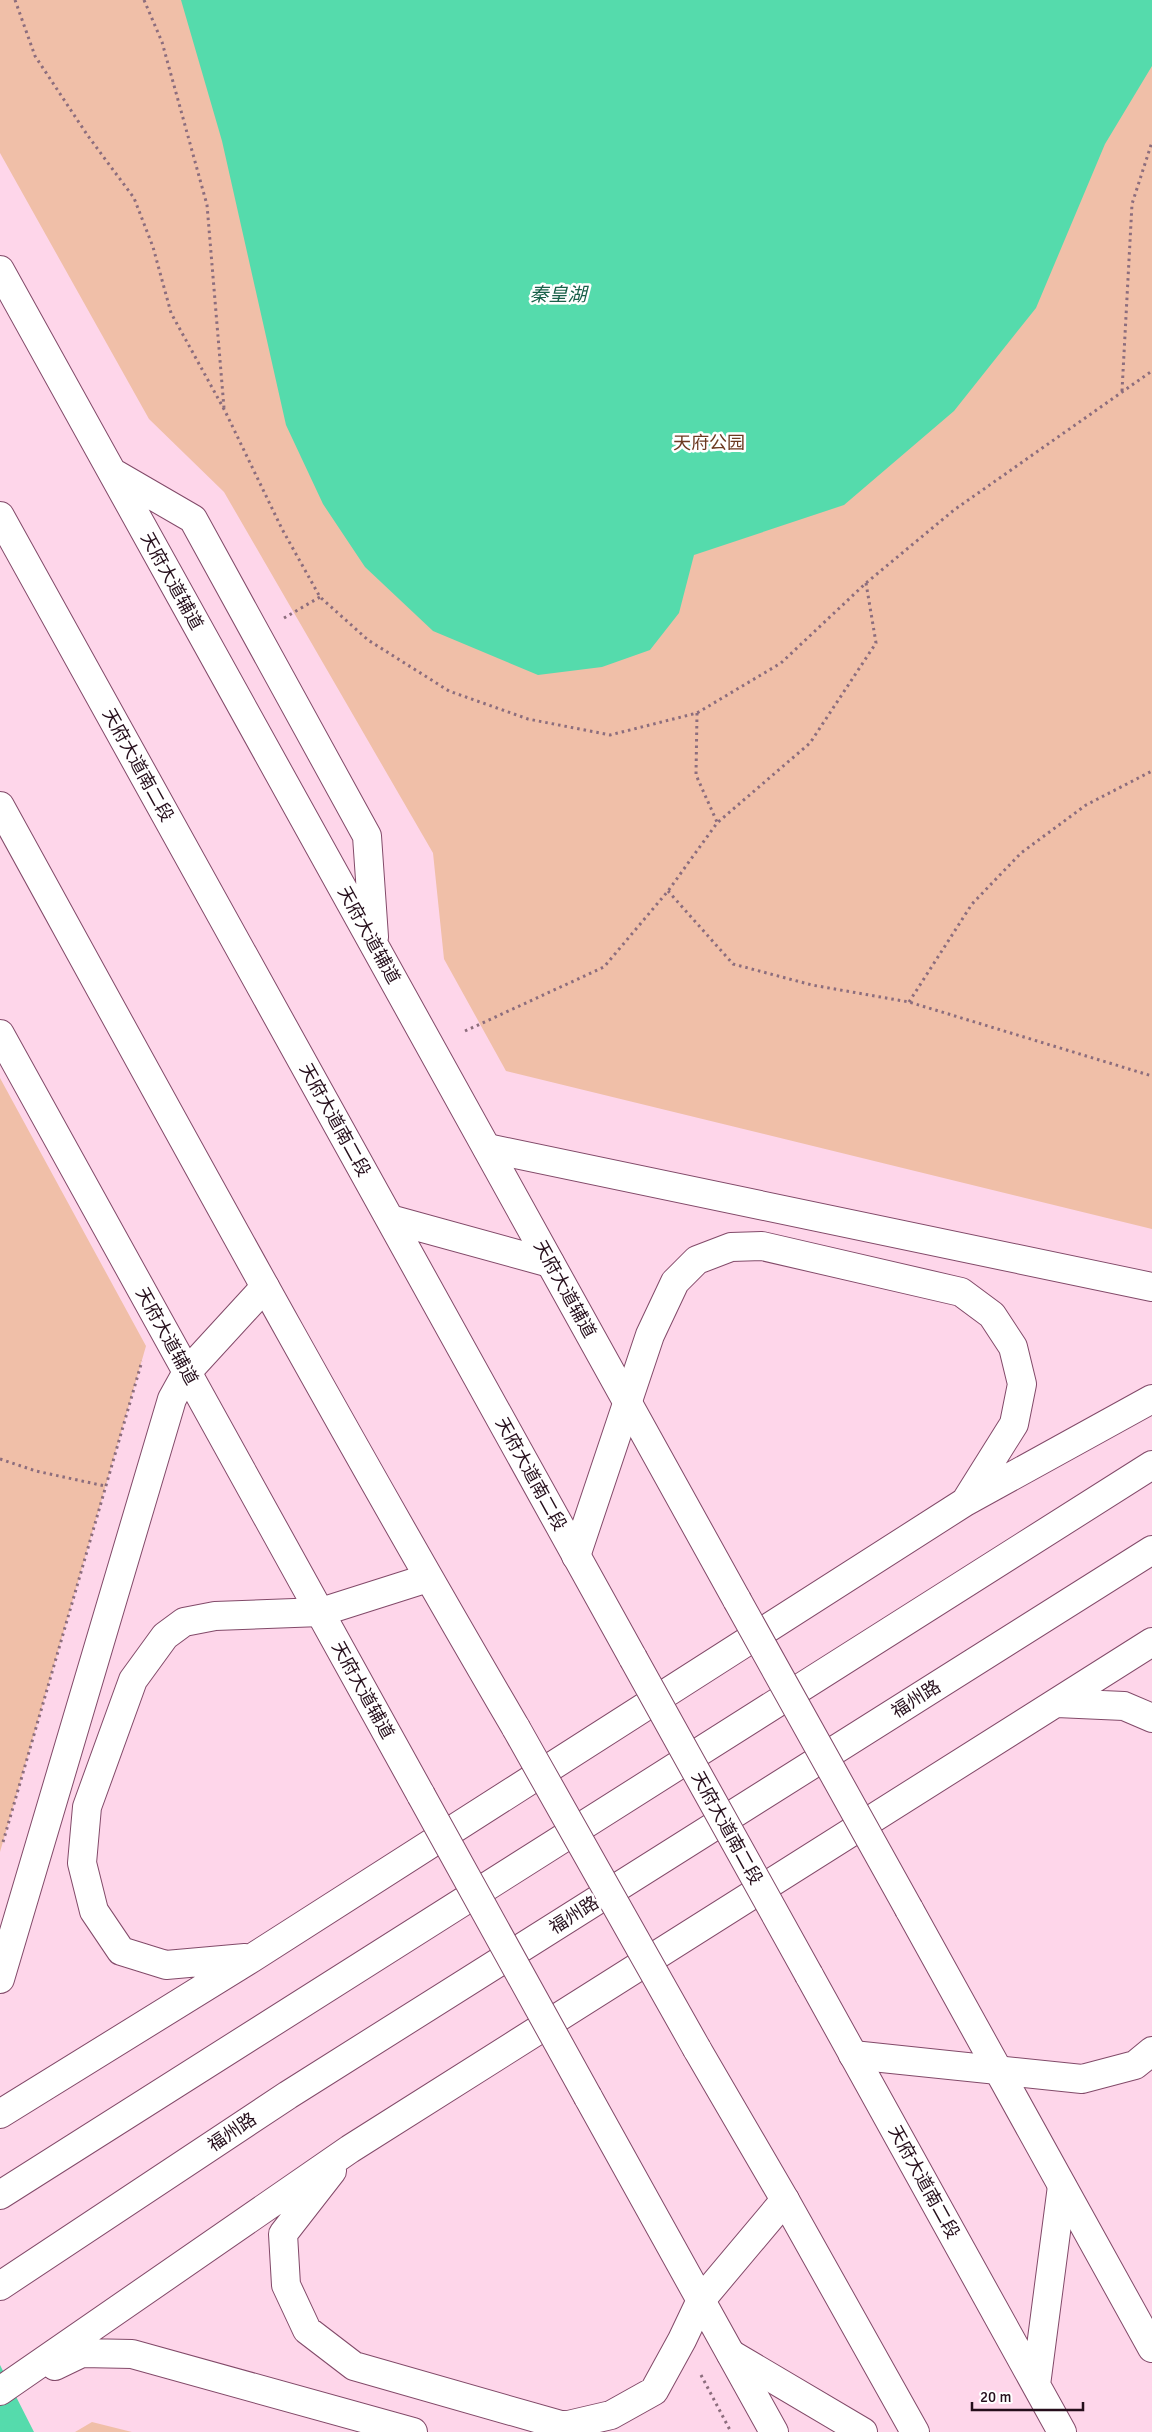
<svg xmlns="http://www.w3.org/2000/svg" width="1152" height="2432" viewBox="0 0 1152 2432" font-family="Signika,'Noto Sans SC',sans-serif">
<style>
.green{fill:#f0bfa8}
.water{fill:#55dbac}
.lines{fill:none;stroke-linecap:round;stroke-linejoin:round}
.minor-casing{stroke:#824a69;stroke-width:30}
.major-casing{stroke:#824a69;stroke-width:30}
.highway-casing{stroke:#824a69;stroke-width:30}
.path{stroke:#8c6d7d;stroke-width:3;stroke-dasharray:2.5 4;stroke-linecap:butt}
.minor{stroke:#fff;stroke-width:28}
.major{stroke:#fff;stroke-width:28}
.highway{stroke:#fff;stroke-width:28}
.minor-bridge-casing{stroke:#824a69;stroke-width:30;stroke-linecap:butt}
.highway-bridge-casing{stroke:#824a69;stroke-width:30;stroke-linecap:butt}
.minor-bridge{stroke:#fff;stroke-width:28}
.highway-bridge{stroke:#fff;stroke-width:28}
.labels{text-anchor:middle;stroke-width:5;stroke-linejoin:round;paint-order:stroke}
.park-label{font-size:18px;fill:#6c3a21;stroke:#fff}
.street-label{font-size:18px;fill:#250e1b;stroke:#fff}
.water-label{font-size:19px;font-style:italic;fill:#196049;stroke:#fff}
</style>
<rect width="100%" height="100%" fill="#fed6ea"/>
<!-- green -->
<path class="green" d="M0,0H1152V1229L506,1071L444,959L433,853L224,492L149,419L0,153Z
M0,1078L146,1346L0,1852Z
M92,2422L132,2432H75Z"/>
<!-- water -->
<path class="water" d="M181,0H1152V66L1105,144L1036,308L954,411L844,505L694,555L679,613L650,650L602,667L538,675L433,631L365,567L323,504L286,425L222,141Z
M0,2365L34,2432H0Z"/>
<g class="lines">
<defs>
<path id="minor" d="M0,270L737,1600
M112,472L193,519L367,836L374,937
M0,1034L421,1795
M909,1909L1152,2348
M588,2097L774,2432"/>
<path id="major" d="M487,1148L1152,1287
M576,1556L650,1335L675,1282L697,1260L731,1247L762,1246L961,1292L992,1315L1013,1347L1022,1384L1014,1424L967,1499
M1057,1703L1124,1706L1152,1718
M245,1958L166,1965L121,1951L94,1911L82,1863L87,1807L133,1680L165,1636L184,1622L215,1616L321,1612L428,1578
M0,1979L172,1399L187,1372L265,1287
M853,2055L1082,2079L1135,2065L1152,2051
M0,2114L252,1958L965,1502L1152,1399
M332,2171L283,2234L286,2285L307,2330L354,2366L564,2426L611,2415L654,2391L682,2340L701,2300L785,2200
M0,2195L1152,1465
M0,2286L288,2095L1152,1550
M55,2366L82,2353L132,2354L413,2432
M0,2391L350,2149L1152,1642"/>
<path id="highway" d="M0,516L633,1658
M0,806C170,1115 338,1424 516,1728
M390,1219L550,1263
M809,1975L1062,2432
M697,2049L785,2200L915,2432
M731,2354L863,2432
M1036,2385L1062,2186"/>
</defs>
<!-- minor casing -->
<use href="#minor" class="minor-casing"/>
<!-- major casing -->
<use href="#major" class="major-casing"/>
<!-- highway casing -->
<use href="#highway" class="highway-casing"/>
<!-- path -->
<path class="path" d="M15,0L35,56L88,136L134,198L153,247L171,313L225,411L282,529L320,597L368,640L449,691L528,719L610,735L697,713L781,663L866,583L954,510L1152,371
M144,0L162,42L207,205L224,408
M1122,391L1132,204L1152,142
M284,618L320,597
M697,713L696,775L717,822
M668,891L733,964L812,985L909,1002L1152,1076
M909,1002L972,904L1021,853L1086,805L1152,771
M465,1031L604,967L668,891L717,823L810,743L876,643L866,583
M0,1459L36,1471L105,1486
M3,1842L142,1361
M701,2375L731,2432"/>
<!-- minor -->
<use href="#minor" class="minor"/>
<!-- major -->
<use href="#major" class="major"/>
<!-- highway -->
<use href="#highway" class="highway"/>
<defs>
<path id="minor-bridge" d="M737,1600L909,1909
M421,1795L588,2097"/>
<path id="highway-bridge" d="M633,1658L809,1975
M516,1728L697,2049"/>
</defs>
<!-- minor-bridge casing -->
<use href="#minor-bridge" class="minor-bridge-casing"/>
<!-- highway-bridge casing -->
<use href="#highway-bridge" class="highway-bridge-casing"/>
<!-- minor-bridge -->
<use href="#minor-bridge" class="minor-bridge"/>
<!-- highway-bridge -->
<use href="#highway-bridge" class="highway-bridge"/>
</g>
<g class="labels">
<!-- park labels -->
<g class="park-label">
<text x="709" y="449">天府公园</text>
</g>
<!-- street labels -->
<g class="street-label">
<text transform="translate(172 581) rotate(61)" y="6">天府大道辅道</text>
<text transform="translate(138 765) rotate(61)" y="6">天府大道南二段</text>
<text transform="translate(369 935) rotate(61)" y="6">天府大道辅道</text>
<text transform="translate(335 1120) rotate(61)" y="6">天府大道南二段</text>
<text transform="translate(565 1289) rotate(61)" y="6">天府大道辅道</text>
<text transform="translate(167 1336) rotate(61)" y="6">天府大道辅道</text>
<text transform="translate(531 1474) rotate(61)" y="6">天府大道南二段</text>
<text transform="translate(363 1690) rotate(61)" y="6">天府大道辅道</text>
<text transform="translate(916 1699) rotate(-32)" y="6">福州路</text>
<text transform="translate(727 1828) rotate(61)" y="6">天府大道南二段</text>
<text transform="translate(574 1915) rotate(-32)" y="6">福州路</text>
<text transform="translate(232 2132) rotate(-34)" y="6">福州路</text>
<text transform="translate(924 2182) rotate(61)" y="6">天府大道南二段</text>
</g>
<!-- water labels -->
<g class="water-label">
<text x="558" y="301">秦皇湖</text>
</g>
</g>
<!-- scale -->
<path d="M972 2402v8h111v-8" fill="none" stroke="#250e1b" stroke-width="2.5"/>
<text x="980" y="2402" font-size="15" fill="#250e1b" stroke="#ffffff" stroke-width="4" paint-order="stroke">20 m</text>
</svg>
